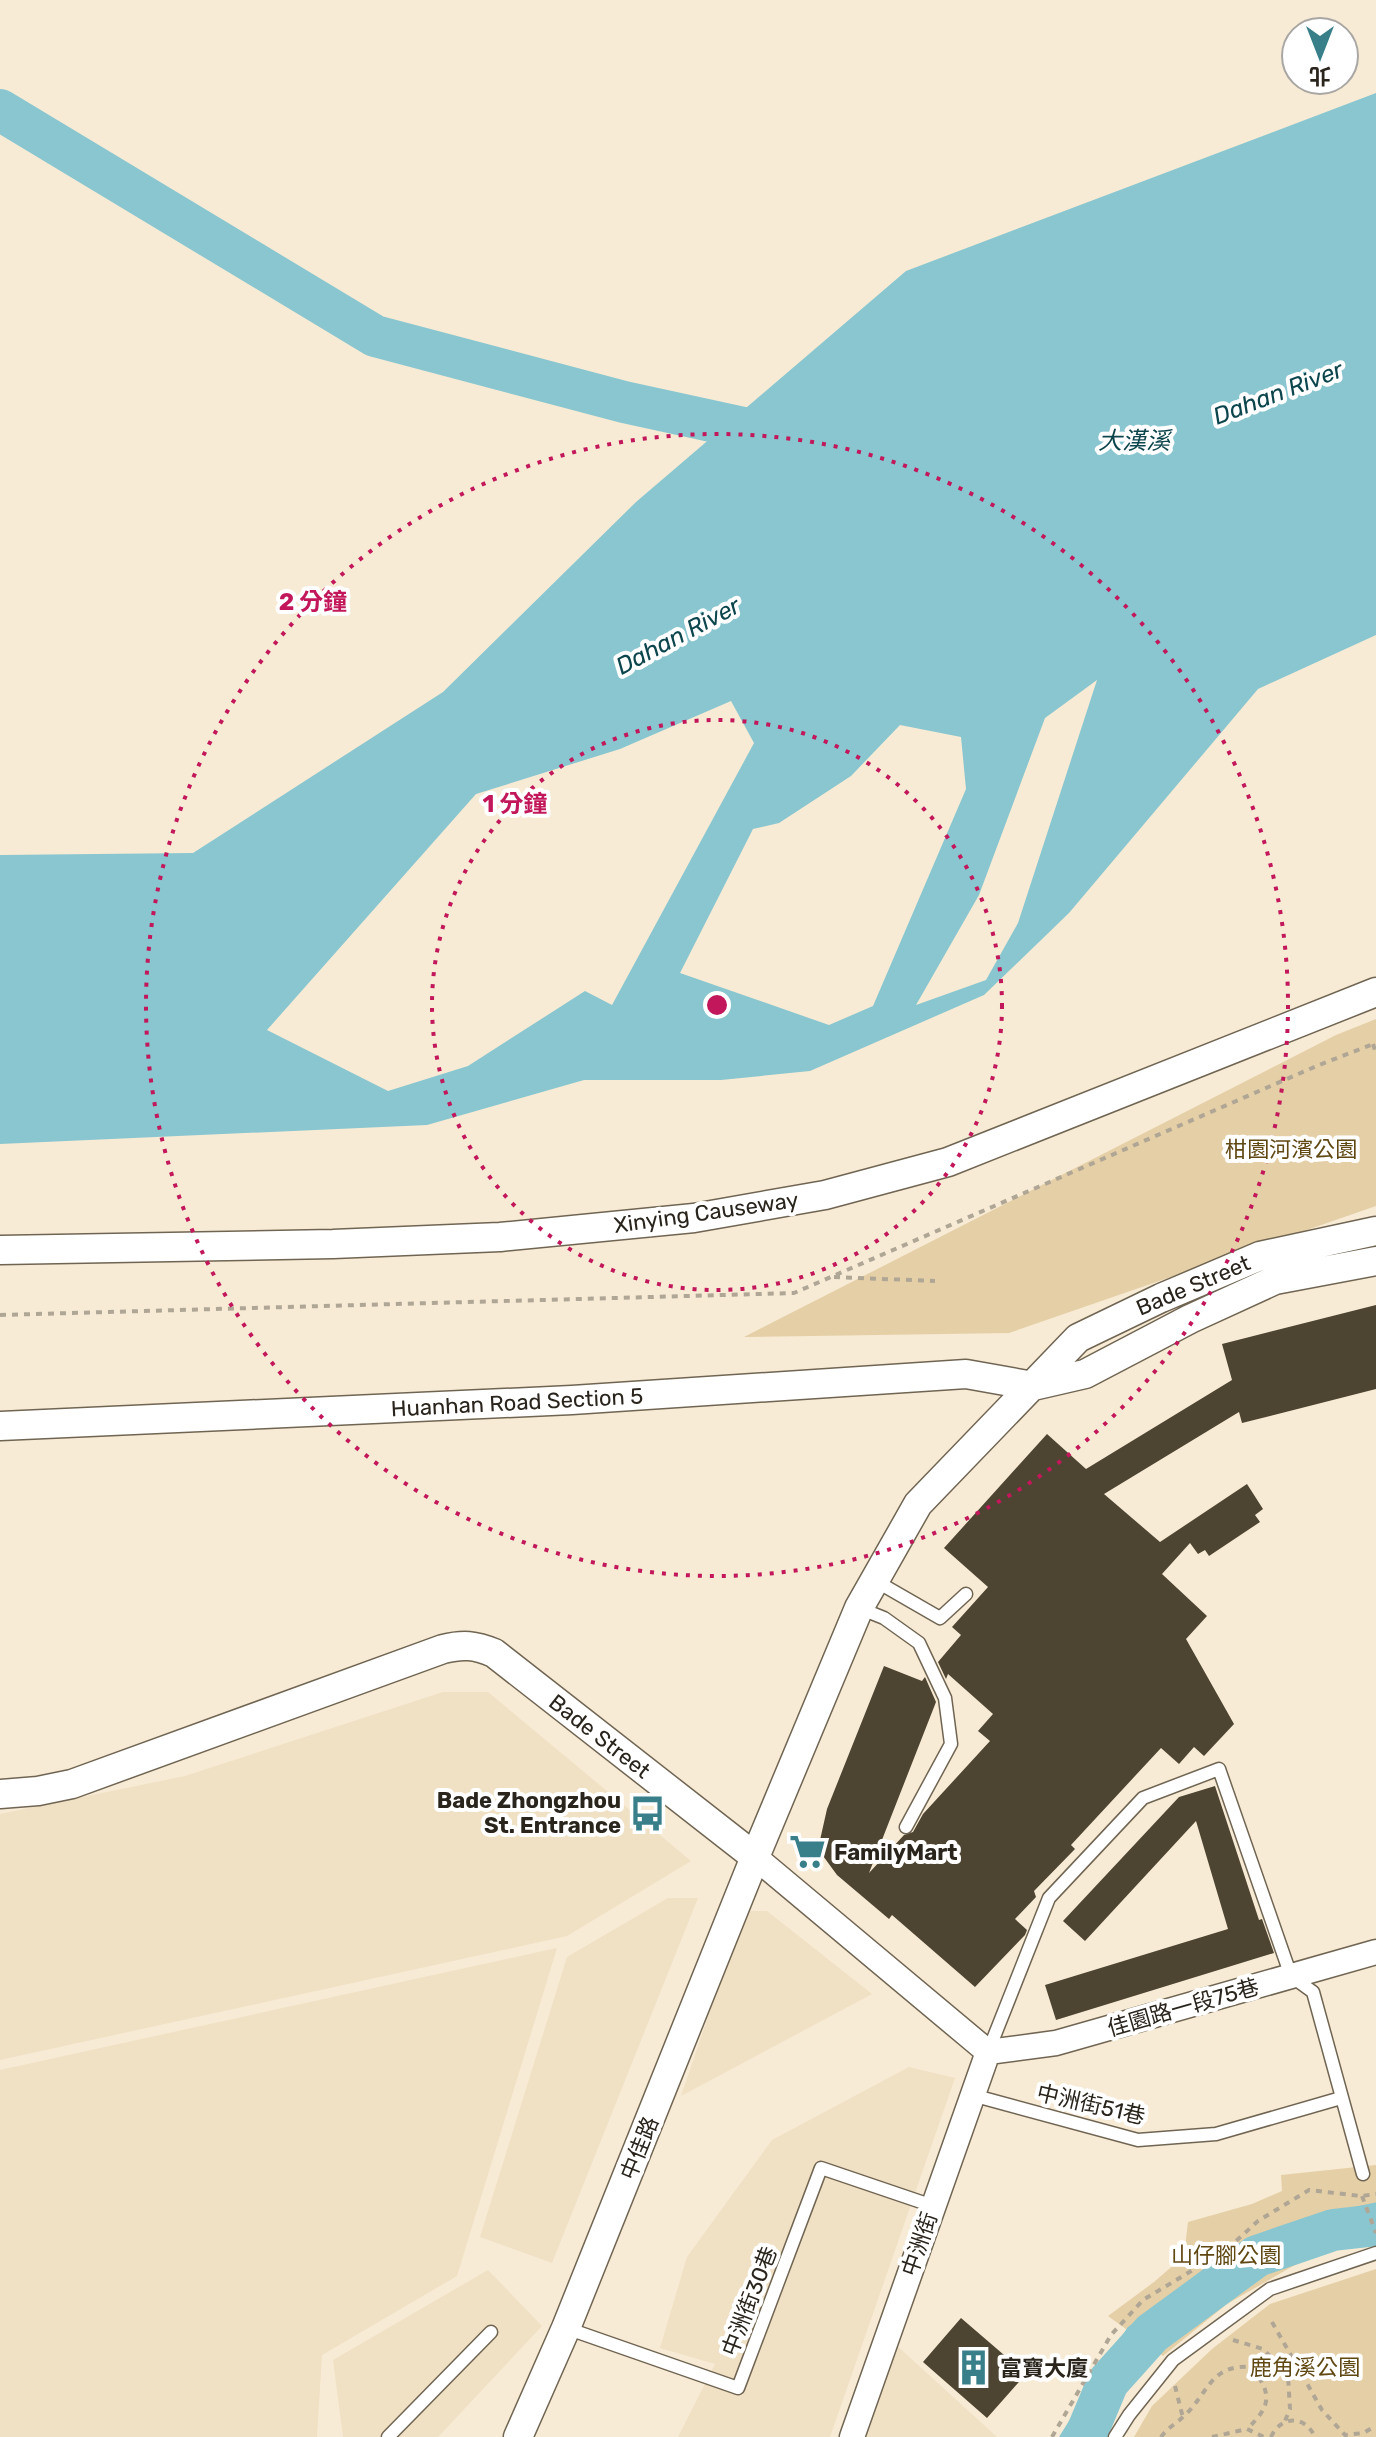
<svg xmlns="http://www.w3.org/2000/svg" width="1376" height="2437" viewBox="0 0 1376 2437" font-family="Rubik,'Noto Sans TC',sans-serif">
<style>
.built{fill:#f0e0c4}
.green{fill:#e5cfa6}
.water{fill:#89c6d0;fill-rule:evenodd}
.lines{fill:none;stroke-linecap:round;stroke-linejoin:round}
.stream{stroke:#89c6d0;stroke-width:7}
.river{stroke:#89c6d0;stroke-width:42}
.building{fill:#4d4431}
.service-casing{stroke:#706552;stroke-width:15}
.minor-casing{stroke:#706552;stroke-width:27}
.tertiary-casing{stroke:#706552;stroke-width:31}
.path{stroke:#b0a695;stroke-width:4;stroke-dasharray:6 6;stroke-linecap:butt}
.service{stroke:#fff;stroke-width:12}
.minor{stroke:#fff;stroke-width:24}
.tertiary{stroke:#fff;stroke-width:28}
.ring{fill:none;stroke:#c2185b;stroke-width:4;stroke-dasharray:4 8}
.labels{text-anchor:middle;stroke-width:8;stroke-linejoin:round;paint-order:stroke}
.park-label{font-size:22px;fill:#604813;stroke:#fff}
.street-label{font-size:22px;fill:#29241c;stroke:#fff}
.poi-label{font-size:22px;font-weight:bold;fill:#29241c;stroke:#fff;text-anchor:start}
.water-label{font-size:24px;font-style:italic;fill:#0d454d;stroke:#fff}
.centre{fill:#c2185b;stroke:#fff;stroke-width:4}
.ring-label{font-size:24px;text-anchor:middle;font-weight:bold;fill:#c2185b;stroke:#fff;stroke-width:8;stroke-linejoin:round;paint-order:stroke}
</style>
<rect width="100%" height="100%" fill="#f7ebd5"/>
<!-- built -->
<path class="built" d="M443,1692H488L691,1861L567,1936L0,2060V1814L185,1776Z
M668,1898H698L552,2263L480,2237L567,1957Z
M744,1911H767L872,1994L681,2096Z
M557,1948L457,2276L322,2355L317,2437H0V2070Z
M909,2067L955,2078L830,2437H678L715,2364L660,2348L687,2257L772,2140Z
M488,2270L542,2326L438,2437H343L333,2360Z
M894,2343L997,2437H866Z"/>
<!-- green -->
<path class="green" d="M1376,1019V1206L1009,1333L744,1337L1336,1035Z
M1376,2165V2233L1314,2254L1227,2304L1163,2356L1108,2316L1154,2282L1184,2256L1188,2222L1252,2204L1282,2191L1281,2175Z
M1376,2269V2437H1134L1152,2406L1212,2349L1270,2304Z"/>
<!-- water -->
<path class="water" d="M1376,93V635L1258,689L1069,913L984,995L810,1071L721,1080H584L427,1125L0,1144V855L193,853L443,692L636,502L906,271ZM1097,680L1018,923L986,980L916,1005L979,895L1045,718ZM731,701L754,743L612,1005L585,991L468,1066L388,1091L267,1030L476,794L620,749ZM900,725L961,737L966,789L873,1006L829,1025L680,973L753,829L779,823L851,776Z"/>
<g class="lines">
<!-- stream -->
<path class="stream" d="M1063,2437L1130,2330L1242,2253L1306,2221L1376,2206"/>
<!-- river -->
<path class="river" d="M0,110L375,336L624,402L780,436
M1085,2437L1108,2382L1152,2333L1257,2256L1333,2230L1376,2225"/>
</g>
<!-- building -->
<path class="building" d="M1376,1305V1389L1242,1423L1239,1412L1104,1494L1160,1542L1247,1484L1263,1509L1255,1515L1260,1522L1209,1556L1205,1550L1198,1554L1190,1543L1162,1574L1207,1616L1186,1639L1234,1724L1204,1756L1194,1747L1179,1764L1161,1748L1071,1845L1075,1849L1034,1891L1036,1897L1015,1919L1027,1930L1025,1935L975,1987L892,1915L889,1919L837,1875L818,1849L827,1809L884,1666L922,1681L925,1677L936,1702L869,1873L904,1835L913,1832L923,1814L990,1741L978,1731L993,1714L948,1674L946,1679L938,1662L961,1635L952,1627L988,1587L944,1548L1047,1434L1086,1469L1232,1380L1222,1344Z
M1215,1786L1259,1920L1262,1919L1274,1953L1056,2020L1045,1985L1228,1929L1196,1821L1085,1941L1063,1921L1179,1797Z
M961,2318L1026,2374L987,2418L923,2362Z"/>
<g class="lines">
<defs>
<path id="service" d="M874,1580L940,1618L966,1594
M859,1608L884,1618L919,1643L945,1698L951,1744L906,1827
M988,2052L1049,1898L1143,1798L1219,1769L1291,1976L1313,1992L1363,2174
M972,2095L1138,2140L1216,2134L1341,2098
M566,2328L738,2388L821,2168L933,2206
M388,2437L491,2332
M1115,2437L1129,2415L1173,2360L1270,2289L1376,2253"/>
<path id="minor" d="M755,1857L988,2052
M988,2052L1056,2043L1376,1952
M852,2437L988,2052"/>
<path id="tertiary" d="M0,1250L333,1244L500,1237L694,1218L825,1195L948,1162L1376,992
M0,1426L572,1400L966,1374L1033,1386L1085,1374L1190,1319L1275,1280L1376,1261
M0,1794L38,1791L72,1784L443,1649C463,1644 475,1645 494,1653L755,1857
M518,2437L566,2328L755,1857L859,1608L918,1504L1078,1338L1161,1298L1260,1256L1376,1231"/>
</defs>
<!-- service casing -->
<use href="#service" class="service-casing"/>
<!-- minor casing -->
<use href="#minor" class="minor-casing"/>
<!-- tertiary casing -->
<use href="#tertiary" class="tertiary-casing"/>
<!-- path -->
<path class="path" d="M1373,1044L1376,1053
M834,1277L935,1281
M0,1315L794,1293L1319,1065L1376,1043
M1362,2196L1376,2233
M1272,2322L1322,2410L1345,2435L1363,2433L1376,2426
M1233,2340L1263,2349L1288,2375L1290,2409L1285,2421
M1175,2386L1183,2418
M1052,2437L1111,2335L1143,2300L1226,2250L1258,2221L1309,2190L1361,2196L1376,2194
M1161,2437C1167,2428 1176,2424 1184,2416C1209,2393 1210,2364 1251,2367C1273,2394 1271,2406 1247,2429
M1212,2437L1247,2429L1264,2437
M1271,2437C1281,2415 1305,2415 1315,2437"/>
<!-- service -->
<use href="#service" class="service"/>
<!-- minor -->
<use href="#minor" class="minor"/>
<!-- tertiary -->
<use href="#tertiary" class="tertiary"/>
</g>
<!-- distance rings -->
<g class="ring">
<circle cx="717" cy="1005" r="285"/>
<circle cx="717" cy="1005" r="571"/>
</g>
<!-- icons -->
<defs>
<symbol id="bus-bare" viewBox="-9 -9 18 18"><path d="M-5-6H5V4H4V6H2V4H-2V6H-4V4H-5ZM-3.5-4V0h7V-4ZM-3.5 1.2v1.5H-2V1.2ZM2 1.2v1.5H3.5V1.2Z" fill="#387f8a" stroke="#fff" stroke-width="2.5" paint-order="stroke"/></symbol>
<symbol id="supermarket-bare" viewBox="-9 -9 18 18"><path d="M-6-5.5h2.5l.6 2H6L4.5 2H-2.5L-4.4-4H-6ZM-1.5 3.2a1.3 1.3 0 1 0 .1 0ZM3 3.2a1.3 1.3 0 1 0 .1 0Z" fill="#387f8a" stroke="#fff" stroke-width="2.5" paint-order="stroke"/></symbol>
<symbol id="building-bare" viewBox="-9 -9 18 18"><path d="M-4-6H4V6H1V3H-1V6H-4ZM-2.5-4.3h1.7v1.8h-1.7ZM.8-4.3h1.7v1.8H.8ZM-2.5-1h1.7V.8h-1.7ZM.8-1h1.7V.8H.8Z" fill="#387f8a" stroke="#fff" stroke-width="2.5" paint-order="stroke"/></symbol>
</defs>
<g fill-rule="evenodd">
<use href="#bus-bare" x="622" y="1788" width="51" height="51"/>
<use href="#supermarket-bare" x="782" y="1826" width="51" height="51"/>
<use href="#building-bare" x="948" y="2342" width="51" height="51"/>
</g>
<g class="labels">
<!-- park labels -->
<g class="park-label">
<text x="1291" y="1157">柑園河濱公園</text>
<text x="1226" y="2263">山仔腳公園</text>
<text x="1305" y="2375">鹿角溪公園</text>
</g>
<!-- street labels -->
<g class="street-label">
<text transform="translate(706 1212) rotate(-8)" y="8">Xinying Causeway</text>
<text transform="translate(1193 1285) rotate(-23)" y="8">Bade Street</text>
<text transform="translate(517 1402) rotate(-3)" y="8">Huanhan Road Section 5</text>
<text transform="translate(600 1736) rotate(38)" y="8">Bade Street</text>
<text transform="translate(1183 2007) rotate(-16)" y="8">佳園路一段75巷</text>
<text transform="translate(1091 2104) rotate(13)" y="8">中洲街51巷</text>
<text transform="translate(639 2148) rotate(-68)" y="8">中佳路</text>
<text transform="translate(919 2244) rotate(-71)" y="8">中洲街</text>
<text transform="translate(749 2301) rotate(-69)" y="8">中洲街30巷</text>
</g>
<!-- poi labels -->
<g class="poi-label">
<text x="621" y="1808" text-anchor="end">Bade Zhongzhou<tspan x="621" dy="25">St. Entrance</tspan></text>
<text x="834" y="1860">FamilyMart</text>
<text x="1000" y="2376">富寶大廈</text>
</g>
<!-- water labels -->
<g class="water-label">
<text transform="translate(1278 393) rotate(-21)" y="8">Dahan River</text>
<text x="1134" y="449">大漢溪</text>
<text transform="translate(678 636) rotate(-28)" y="8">Dahan River</text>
</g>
</g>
<circle cx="717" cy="1005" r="12" class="centre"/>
<g class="ring-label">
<text x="313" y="610">2 分鐘</text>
<text x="515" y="812">1 分鐘</text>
</g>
<!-- north arrow -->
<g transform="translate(1320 56) rotate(180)"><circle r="38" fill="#ffffff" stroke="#a9a7a4" stroke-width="2"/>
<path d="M0-6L14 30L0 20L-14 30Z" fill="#387f8a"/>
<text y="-12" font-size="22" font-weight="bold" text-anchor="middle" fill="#29241c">北</text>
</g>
</svg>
